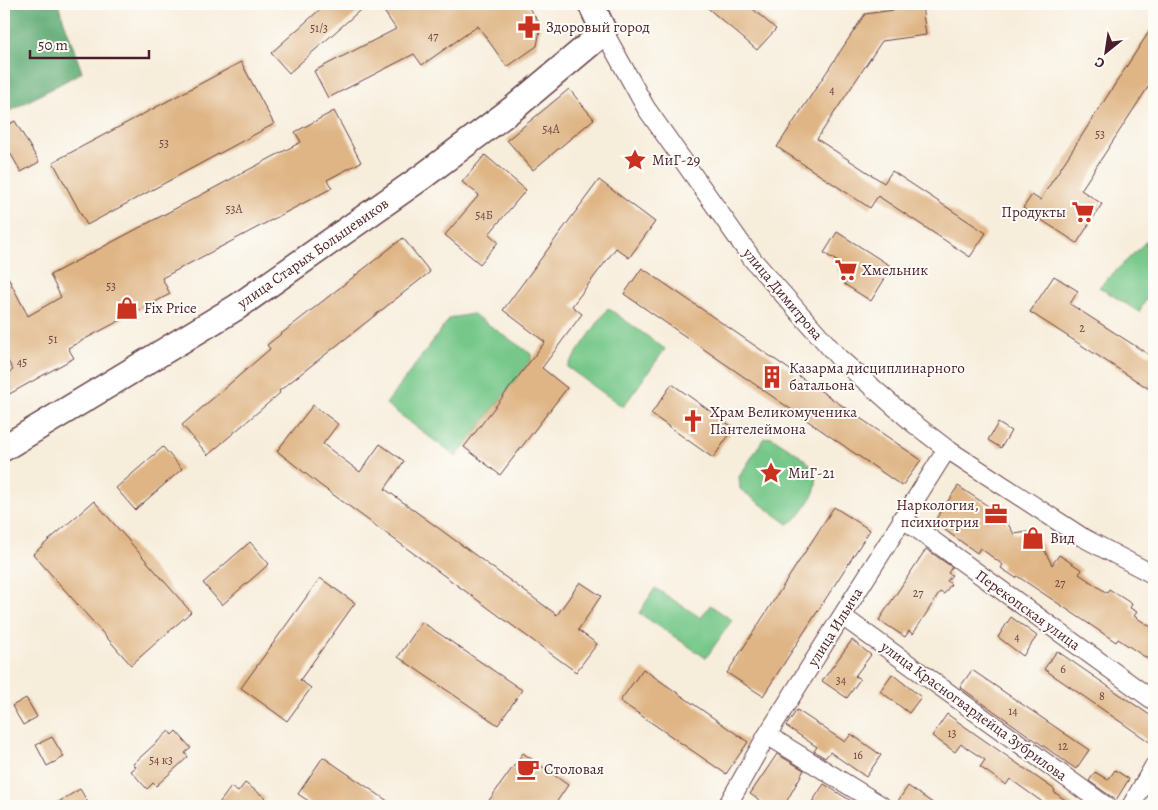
<svg xmlns="http://www.w3.org/2000/svg" width="1158" height="810" viewBox="0 0 1158 810" font-family="Alegreya,serif">
<style>
.green{fill:#76c789;stroke:#60735a}
.forest{fill:#60ac75;stroke:#556650}
.building{fill:#dfb585}
.lines{fill:none;stroke-linecap:round;stroke-linejoin:round}
.street-casing{stroke:#643e45;stroke-width:20}
.secondary-casing{stroke:#643e45;stroke-width:28}
.street{stroke:#fff;stroke-width:18}
.secondary{stroke:#fff;stroke-width:25}
.labels{text-anchor:middle;stroke-width:4;stroke-linejoin:round;paint-order:stroke}
.number-label{font-size:12px;fill:#6f4442}
.poi-label{font-size:15px;fill:#4a1f2b;stroke:#fdfcf7;text-anchor:start}
.street-label{font-size:15px;fill:#4a1f2b;stroke:#fdfcf7}
</style>
<rect width="100%" height="100%" fill="#fdfcf7"/>
<filter id="ink" filterUnits="userSpaceOnUse"><feTurbulence type="fractalNoise" baseFrequency=".02" numOctaves="2"/><feDisplacementMap in="SourceGraphic" scale="10" xChannelSelector="R" yChannelSelector="G"/><feConvolveMatrix kernelMatrix="1 2 1 2 8 2 1 2 1" color-interpolation-filters="sRGB"/></filter>
<filter id="wash" filterUnits="userSpaceOnUse"><feTurbulence type="fractalNoise" baseFrequency=".0096" numOctaves="4" result="noise"/><feDisplacementMap in="SourceGraphic" scale="20" xChannelSelector="R" yChannelSelector="G"/><feGaussianBlur stdDeviation="1.12" result="paint"/><feColorMatrix in="noise" values="0 0 0 0 0 0 0 0 0 0 0 0 0 0 0 0 0 1.4 0 .05"/><feComposite in="paint" operator="in"/></filter>
<g filter="url(#wash)">
<rect width="100%" height="100%" fill="#f7eddb"/>
<!-- green -->
<path class="green" d="M1154,234V285L1139,312L1099,287Z
M608,308L665,349L623,407L567,367Z
M473,314L531,354V360L456,457L386,404L450,318Z
M772,437C798,456 831,466 809,502C802,512 799,518 788,524L740,489L739,477L764,438Z
M655,588L701,618L710,605L732,620L706,658L639,613Z"/>
<!-- forest -->
<path class="forest" d="M4,4H58L82,72L10,111L4,99Z"/>
<g id="blocks">
<!-- building -->
<path class="building" d="M326,4H367L289,73L271,53Z
M379,4H526L541,25L537,46L507,67L478,26L422,65L414,54L328,98L314,71L396,29Z
M703,4H747L776,29L757,50Z
M922,6L926,35L882,41L817,139L884,183L892,171L986,233L970,257L878,196L870,208L777,147L865,14Z
M1154,24V78L1081,190L1102,204L1077,243L1023,208L1032,195L1040,200Z
M241,62L274,124L87,225L53,162Z
M569,89L594,119L533,170L507,140Z
M334,111L361,162L327,180L332,188L162,278L170,294L68,348L74,358L4,397V375L13,370L4,354V270L28,316L61,297L50,275L301,142L295,132Z
M15,121L39,162L21,172L4,142V127Z
M485,155L526,190L489,234L498,242L480,264L445,235L479,195L462,182Z
M599,180L655,222L629,258L616,248L572,306L582,314L542,368L567,388L500,475L464,447L545,342L503,310Z
M837,232L892,267L871,301L844,284L848,277L837,270L841,264L824,253Z
M403,238L430,272L279,391L280,393L208,455L182,425L270,349L267,345Z
M642,268L921,460L902,486L624,294Z
M1054,276L1078,291L1070,304L1154,358V392L1030,312Z
M672,384L734,428L713,458L651,414Z
M313,405L338,424L323,444L360,472L380,444L404,461L385,489L557,615L580,582L601,596L578,630L597,644L576,672L320,485L277,451Z
M998,423L1011,431L1001,448L988,440Z
M163,447L182,469L135,510L116,488Z
M958,486L1003,516L1014,534L1028,532L1039,539L1052,565L1059,555L1082,570L1079,574L1085,578L1107,593L1109,589L1132,604L1130,608L1137,612L1134,616L1154,629V663L1118,639L1116,642L1017,576L1016,578L1001,568L1003,565L980,548L977,553L934,522Z
M94,501L191,612L131,665L33,554Z
M834,507L870,530L763,696L727,673Z
M250,542L269,564L222,605L203,583Z
M926,549L952,567L948,573L952,575L947,581L951,584L944,594L940,592L913,634L909,631L905,637L879,620Z
M320,578L355,603L300,680L311,688L287,721L241,688Z
M1011,617L1037,636L1023,656L998,637Z
M422,622L522,690L498,725L398,657Z
M852,640L871,655L855,676L860,679L847,698L822,681Z
M1057,651L1154,718V745L1044,669Z
M643,669L748,742L726,774L620,701Z
M972,670L1089,750L1076,769L960,687Z
M892,674L921,697L909,713L880,691Z
M26,698L37,717L23,725L12,706Z
M797,710L845,742L851,734L881,755L866,777L830,752L825,758L814,751L817,747L786,726Z
M947,714L1055,790L1054,792L1074,806H1048L1010,779L1006,785L980,767L985,760L961,744L955,752L932,736Z
M169,731L172,735L176,731L191,748L185,753L188,757L156,786L153,783L147,789L131,771L136,767L133,764Z
M52,737L64,757L47,766L36,745Z
M523,753L568,785L554,806H485Z
M777,754L804,770L784,806H769L750,794Z
M323,757L395,806H316L298,794Z
M1115,770L1129,779L1116,800L1089,781L1095,772L1108,780Z
M245,783L266,798L260,806H217L231,787L238,792Z
M824,784L859,806H819L812,802Z
M908,786L937,806H905L898,801Z
M80,789L90,806H52Z"/>
</g>
</g>
<g filter="url(#ink)">
<use href="#blocks" fill-opacity="0" stroke="#643e45" stroke-width="1"/>
<g class="lines">
<defs>
<path id="street" d="M604,32L646,108L753,260L839,358L913,423L947,449L1082,537L1154,575
M902,518L1154,701
M842,616L1106,806
M767,735L882,806
M727,806L767,735L947,449
M1131,806L1154,766"/>
<path id="secondary" d="M4,448L237,307L422,177L515,107L604,32L591,4"/>
</defs>
<!-- street casing -->
<use href="#street" class="street-casing"/>
<!-- secondary casing -->
<use href="#secondary" class="secondary-casing"/>
<!-- street -->
<use href="#street" class="street"/>
<!-- secondary -->
<use href="#secondary" class="secondary"/>
</g>
</g>
<!-- icons -->
<defs>
<symbol id="pharmacy-bare" viewBox="-9 -9 18 18"><path d="M-2-6h4v4h4v4h-4v4h-4v-4h-4v-4h4Z" fill="#c8321e" stroke="#fdfcf7" stroke-width="2.5" paint-order="stroke"/></symbol>
<symbol id="sight-bare" viewBox="-9 -9 18 18"><path d="M0-6L1.8-2.2L6-1.7L2.9 1.2L3.7 5.4L0 3.3L-3.7 5.4L-2.9 1.2L-6-1.7L-1.8-2.2Z" fill="#c8321e" stroke="#fdfcf7" stroke-width="2.5" paint-order="stroke"/></symbol>
<symbol id="supermarket-bare" viewBox="-9 -9 18 18"><path d="M-6-5.5h2.5l.6 2H6L4.5 2H-2.5L-4.4-4H-6ZM-1.5 3.2a1.3 1.3 0 1 0 .1 0ZM3 3.2a1.3 1.3 0 1 0 .1 0Z" fill="#c8321e" stroke="#fdfcf7" stroke-width="2.5" paint-order="stroke"/></symbol>
<symbol id="shop-bare" viewBox="-9 -9 18 18"><path d="M-5-2.5h2.3a2.7 3.5 0 0 1 5.4 0H5L5.5 6h-11ZM-1.5-2.5h3a1.5 2.3 0 0 0-3 0Z" fill="#c8321e" stroke="#fdfcf7" stroke-width="2.5" paint-order="stroke"/></symbol>
<symbol id="building-bare" viewBox="-9 -9 18 18"><path d="M-4-6H4V6H1V3H-1V6H-4ZM-2.5-4.3h1.7v1.8h-1.7ZM.8-4.3h1.7v1.8H.8ZM-2.5-1h1.7V.8h-1.7ZM.8-1h1.7V.8H.8Z" fill="#c8321e" stroke="#fdfcf7" stroke-width="2.5" paint-order="stroke"/></symbol>
<symbol id="church-bare" viewBox="-9 -9 18 18"><path d="M-1.2-6h2.4v3.5h3.3v2.4h-3.3V6h-2.4V-.1h-3.3v-2.4h3.3Z" fill="#c8321e" stroke="#fdfcf7" stroke-width="2.5" paint-order="stroke"/></symbol>
<symbol id="office-bare" viewBox="-9 -9 18 18"><path d="M-6-3h4V-5.5h4V-3h4V5H-6ZM-1-4.5V-3h2v-1.5ZM-6 0V1H6V0Z" fill="#c8321e" stroke="#fdfcf7" stroke-width="2.5" paint-order="stroke"/></symbol>
<symbol id="cafe-bare" viewBox="-9 -9 18 18"><path d="M-5.5-4.5H6V0H3Q3 3.5 0 3.5H-2.5Q-5.5 3.5-5.5 0ZM3-3.2v2h1.7v-2ZM-6 4.5H4V6H-6Z" fill="#c8321e" stroke="#fdfcf7" stroke-width="2.5" paint-order="stroke"/></symbol>
</defs>
<g fill-rule="evenodd">
<use href="#pharmacy-bare" x="513" y="11" width="32" height="32"/>
<use href="#sight-bare" x="619" y="144" width="32" height="32"/>
<use href="#supermarket-bare" x="1067" y="196" width="32" height="32"/>
<use href="#supermarket-bare" x="830" y="254" width="32" height="32"/>
<use href="#shop-bare" x="111" y="292" width="32" height="32"/>
<use href="#building-bare" x="756" y="361" width="32" height="32"/>
<use href="#church-bare" x="677" y="405" width="32" height="32"/>
<use href="#sight-bare" x="755" y="457" width="32" height="32"/>
<use href="#office-bare" x="980" y="498" width="32" height="32"/>
<use href="#shop-bare" x="1017" y="522" width="32" height="32"/>
<use href="#cafe-bare" x="512" y="753" width="32" height="32"/>
</g>
<g class="labels">
<!-- number labels -->
<g class="number-label">
<text x="319" y="32">51/3</text>
<text x="433" y="40">47</text>
<text x="832" y="94">4</text>
<text x="551" y="133">54А</text>
<text x="1100" y="138">53</text>
<text x="164" y="147">53</text>
<text x="234" y="213">53А</text>
<text x="484" y="219">54Б</text>
<text x="111" y="290">53</text>
<text x="1082" y="332">2</text>
<text x="53" y="343">51</text>
<text x="22" y="366">45</text>
<text x="1060" y="587">27</text>
<text x="918" y="597">27</text>
<text x="1017" y="641">4</text>
<text x="1063" y="673">6</text>
<text x="841" y="684">34</text>
<text x="1102" y="700">8</text>
<text x="1013" y="715">14</text>
<text x="952" y="737">13</text>
<text x="1063" y="750">12</text>
<text x="858" y="759">16</text>
<text x="161" y="764">54 к3</text>
</g>
<!-- poi labels -->
<g class="poi-label">
<text x="546" y="32">Здоровый город</text>
<text x="652" y="165">МиГ-29</text>
<text x="1066" y="217" text-anchor="end">Продукты</text>
<text x="862" y="275">Хмельник</text>
<text x="144" y="313">Fix Price</text>
<text x="789" y="373">Казарма дисциплинарного<tspan x="789" dy="17">батальона</tspan></text>
<text x="710" y="417">Храм Великомученика<tspan x="710" dy="17">Пантелеймона</tspan></text>
<text x="788" y="478">МиГ-21</text>
<text x="979" y="510" text-anchor="end">Наркология,<tspan x="979" dy="17">психиотрия</tspan></text>
<text x="1050" y="543">Вид</text>
<text x="544" y="774">Столовая</text>
</g>
<!-- street labels -->
<g class="street-label">
<text transform="translate(313 253) rotate(-35)" y="5">улица Старых Большевиков</text>
<text transform="translate(783 294) rotate(50)" y="5">улица Димитрова</text>
<text transform="translate(1028 610) rotate(36)" y="5">Перекопская улица</text>
<text transform="translate(835 627) rotate(-58)" y="5">улица Ильича</text>
<text transform="translate(974 711) rotate(36)" y="5">улица Красногвардейца Зубрилова</text>
</g>
</g>
<!-- margin -->
<rect width="1158" height="810" fill="none" stroke="#fdfcf7" stroke-width="20"/>
<!-- north arrow -->
<g transform="translate(1106 52) rotate(210)" stroke="#fdfcf7" stroke-width="4" paint-order="stroke">
<path d="M0-4L9 19L0 12L-9 19Z" fill="#4a1f2b"/>
<text y="-8" font-size="14" font-weight="bold" text-anchor="middle" fill="#4a1f2b">С</text>
</g>
<!-- scale -->
<path d="M30 50v8h119v-8" fill="none" stroke="#4a1f2b" stroke-width="2.5"/>
<text x="38" y="50" font-size="15" fill="#4a1f2b" stroke="#fdfcf7" stroke-width="4" paint-order="stroke">50 m</text>
</svg>
